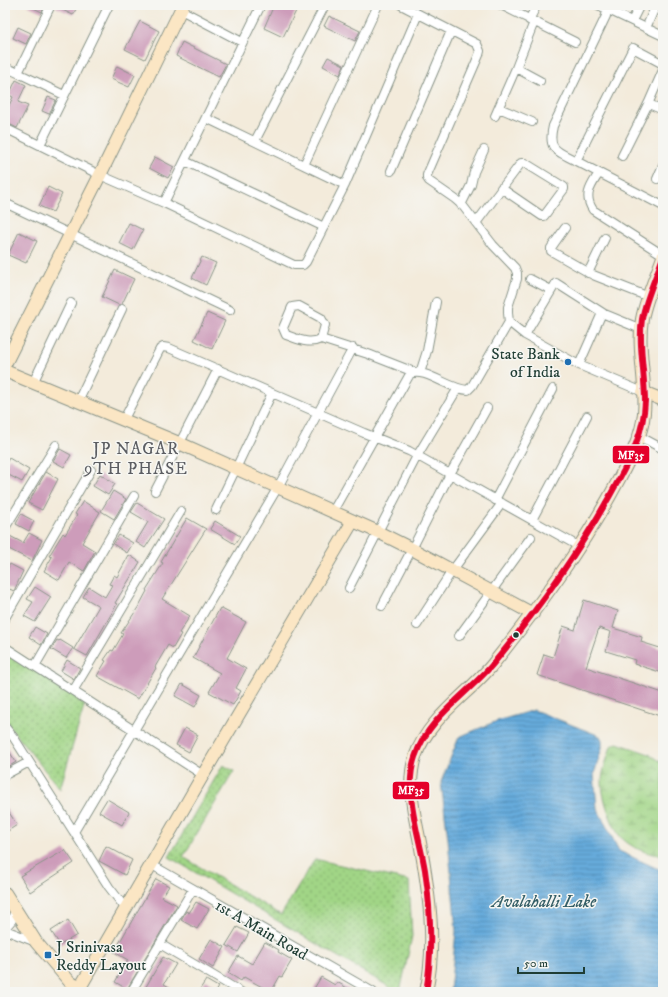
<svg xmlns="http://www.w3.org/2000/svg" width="668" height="997" viewBox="0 0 668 997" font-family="'IM FELL DW Pica',serif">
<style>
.wetland{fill:url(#wetland-marsh);stroke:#60895d}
.park{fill:url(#park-dots);stroke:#60895d}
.water{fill:url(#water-rules);stroke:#427488}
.building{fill:#cd9cba}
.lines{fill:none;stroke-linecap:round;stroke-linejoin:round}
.street-casing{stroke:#899488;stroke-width:10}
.secondary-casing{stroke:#899488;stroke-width:14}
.street{stroke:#fff;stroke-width:8}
.secondary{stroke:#fbe6c4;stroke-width:12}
.bus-1-casing{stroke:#f6f6f2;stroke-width:9}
.bus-1{stroke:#e4002b;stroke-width:6}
.poi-dot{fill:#1f6fb2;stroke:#f6f6f2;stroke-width:1.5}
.bus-dot{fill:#1f3d34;stroke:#f6f6f2;stroke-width:1.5}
.labels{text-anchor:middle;stroke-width:3;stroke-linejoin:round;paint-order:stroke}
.poi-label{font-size:16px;fill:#1f3d34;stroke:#f6f6f2;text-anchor:end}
.street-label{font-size:16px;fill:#1f3d34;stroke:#f6f6f2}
.neighbourhood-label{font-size:17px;letter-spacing:1px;fill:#5c5e63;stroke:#f6f6f2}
.water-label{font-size:17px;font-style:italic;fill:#345e66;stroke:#f6f6f2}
.line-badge{stroke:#f6f6f2;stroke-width:1.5}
.badge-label{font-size:11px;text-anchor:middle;font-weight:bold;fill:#fff}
</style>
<defs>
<pattern id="wetland-marsh" width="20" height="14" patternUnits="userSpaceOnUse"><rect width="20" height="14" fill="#a1d586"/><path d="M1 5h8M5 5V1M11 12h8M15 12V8" fill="none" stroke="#83ae6e"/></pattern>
<pattern id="park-dots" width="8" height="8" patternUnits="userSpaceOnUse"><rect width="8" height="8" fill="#a1d586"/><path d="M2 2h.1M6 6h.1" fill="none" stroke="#83ae6e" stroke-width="1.8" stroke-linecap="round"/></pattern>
<pattern id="water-rules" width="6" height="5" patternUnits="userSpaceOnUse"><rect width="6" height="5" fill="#66abdc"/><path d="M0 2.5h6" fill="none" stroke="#538cb3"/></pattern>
</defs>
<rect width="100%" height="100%" fill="#f6f6f2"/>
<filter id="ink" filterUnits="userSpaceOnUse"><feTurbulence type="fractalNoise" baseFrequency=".025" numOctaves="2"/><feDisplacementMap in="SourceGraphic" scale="8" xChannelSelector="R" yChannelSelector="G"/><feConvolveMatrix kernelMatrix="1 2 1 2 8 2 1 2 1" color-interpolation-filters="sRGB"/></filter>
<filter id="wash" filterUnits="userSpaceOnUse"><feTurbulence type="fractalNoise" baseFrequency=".012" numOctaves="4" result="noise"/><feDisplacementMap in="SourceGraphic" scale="16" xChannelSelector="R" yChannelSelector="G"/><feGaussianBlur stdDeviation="0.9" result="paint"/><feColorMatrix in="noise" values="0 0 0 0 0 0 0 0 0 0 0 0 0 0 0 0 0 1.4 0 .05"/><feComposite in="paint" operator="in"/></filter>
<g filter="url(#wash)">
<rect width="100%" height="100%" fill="#f3ebdb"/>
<!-- wetland -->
<path class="wetland" d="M617,743L649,754L663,763V855C650,856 627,846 619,835C611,822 602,798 602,782C602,770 608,758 611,746Z"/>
<!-- park -->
<path class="park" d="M5,647L86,700L60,789L5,721Z
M223,765L234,771L183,857L281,915L315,859L409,881L412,936L400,992H398L169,857Z"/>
<!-- water -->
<path class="water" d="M534,710L600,736L602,740V748L594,774L597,808L619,851L656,868L663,870V992H450L456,931L448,839L441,782L459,737L497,721Z"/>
<g id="blocks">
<!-- building -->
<path class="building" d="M27,5H45L42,12Z
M56,5H78L73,15L56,7Z
M274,5H289L297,9L283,37L264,28Z
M329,16L360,31L355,41L324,26Z
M140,21L159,31L145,59L125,49Z
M18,27L31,33L26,44L13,38Z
M182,42L226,64L219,77L176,56Z
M328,57L344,65L340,75L323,66Z
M117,66L135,75L129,87L111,79Z
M16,80L26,85L18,102L28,106L17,128L5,122V114L13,97L9,95Z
M48,97L56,100L49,114L42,111Z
M155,157L174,167L168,178L149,168Z
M48,187L62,194L53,212L39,206Z
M129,223L143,230L133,250L119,243Z
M19,232L37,241L26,263L8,255Z
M202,257L216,263L206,285L192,278Z
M115,270L134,279L122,304L119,305L102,297Z
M207,313L225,321L212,349L194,340Z
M60,449L71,455L64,467L53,461Z
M9,458L29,470L22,482L5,473V465Z
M46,472L58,479L42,510L28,503Z
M100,474L115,484L108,495L93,486Z
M113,491L126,499L114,519L101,511Z
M83,501L100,512L82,543L95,551L84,571L69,562L59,580L44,571L52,557L49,556L63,533L65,535L77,515L75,514Z
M137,503L164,519L145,548L136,542L148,522L131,512Z
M21,514L34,521L29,531L16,524Z
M187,518L206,529L162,599L190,616L179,633L181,634L173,648L168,645L155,667L156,668L138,699L97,676L106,661L104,660L111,650L113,651L123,634L121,633L139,606L147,591L146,590L163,563L161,562Z
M215,521L240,536L235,544L210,529Z
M29,533L42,540L32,561L5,547V541L8,535L23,543Z
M119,535L133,543L127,553L113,544Z
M129,555L140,562L115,603L117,604L87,656L74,649L99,606L83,597L89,587L105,597L112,585L109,584L114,575L117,577Z
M10,564L23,571L14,591L5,587V573Z
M35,587L51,597L35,622L24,616L33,602L27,599Z
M584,600L618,611L613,628L642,637L641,642L663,649V673L634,664L635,660L606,651L611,632L599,628L586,667L663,693V717L537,675L544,654L553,657L563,626L575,630Z
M220,608L246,622L227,658L246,669L236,688L241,691L233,705L209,692L220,673L193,658Z
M35,627L47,634L41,645L29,637Z
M57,640L59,641L60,640L73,648L66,658L51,649Z
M67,660L80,668L74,679L61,671Z
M182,684L201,695L195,707L175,696Z
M185,728L198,735L189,752L176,745Z
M5,745L16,762L5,769Z
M107,799L129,812L122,825L99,812Z
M5,806L17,825L5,833Z
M106,846L132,860L125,875L99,861Z
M65,850L74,863L30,892L20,876Z
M156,879L169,886L162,897L177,905L127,989L115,982L128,960L114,952Z
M196,902L209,909L197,929L181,920L186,911L189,913Z
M68,920L77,935L60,945L51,931Z
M237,927L249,933L238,952L226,945Z
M211,939L225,947L213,968L199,959Z
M265,942L279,950L278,952L292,960L282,977L280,976L271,992L244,977L241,981L228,973L238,956L252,964Z
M163,957L176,964L164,984L178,992H143Z
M321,977L335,985L337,982L354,992H312Z
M206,980L218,987L215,992H198Z"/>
</g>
</g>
<g filter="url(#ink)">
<use href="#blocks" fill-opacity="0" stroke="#899488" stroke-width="1"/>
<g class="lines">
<defs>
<path id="street" d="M51,5L18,73L64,95
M401,5L477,44L480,51L479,55L427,175V178L429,181L455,199L463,206L493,245L515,268L517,273V279L508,307V313L509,322L525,335L579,365L643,392
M501,5L575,42
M598,5L663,36
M181,10L242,42
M529,20L537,5
M632,21L640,5
M646,28L656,5
M663,64L633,48L576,161L663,206
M5,67L18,73
M516,68L540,81
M663,70L649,102L651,105L663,110
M499,108L532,122
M495,116L516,68L534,22
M206,118L345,185
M5,128L100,175L164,203L294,265H303L306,262L345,185L418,14
M255,141L325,5
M40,145L109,5
M622,156L649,102
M185,161L324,227
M576,161C558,151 547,151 553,126L606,16L607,5
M304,165L378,5
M391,171L451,31
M599,173C591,186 583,195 593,210L663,255
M657,179L663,165
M5,203L230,310
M164,203L261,5
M461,205L471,185L474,172L484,150
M476,223L521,163H525L564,187V189L544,216H542L501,188
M565,228L551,248V251L593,275L649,297
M588,273L605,238
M530,279L551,290
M525,335L556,283L603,313
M321,339L325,325L321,318L299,306L292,307L283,328L286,335C298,339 309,345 321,339L368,354L414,372
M579,365L602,313L641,329
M420,373L427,351L436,302
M33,383L71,303
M78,401L122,309
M124,419L160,349L163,347L169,348L364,433L409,451L580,547
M639,436L663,449
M155,491L218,369
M495,500L553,389
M216,510L272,393
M333,511L410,374C425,367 450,390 468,390L472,386L509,322
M532,520L587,416
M5,528L56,445
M349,588L417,456L458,388
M382,606L412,549L450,474L487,408
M5,618L91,470
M417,625L452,571L502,503
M459,636L531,537
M5,647L203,775
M35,666L134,496
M73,691L181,511
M5,727L14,738L109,887L126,909
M5,775L29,762
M74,832L278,487L353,348
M152,865L373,992
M5,928L12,920L15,909
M5,930L36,942
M160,944L241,992
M131,992L193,889"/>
<path id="secondary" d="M5,364L100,175L183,5
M5,371L179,443L378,532L412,549L533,614
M643,392L663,400
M5,893L36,942L70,982L78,987L82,984L203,775L353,521
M426,992C436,946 430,900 422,854C417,822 405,790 415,757C429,717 468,695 493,664C539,606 583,547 618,481C629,460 642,437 644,413C647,382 637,351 642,319C646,298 656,277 663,257"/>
</defs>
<!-- street casing -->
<use href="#street" class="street-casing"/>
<!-- secondary casing -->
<use href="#secondary" class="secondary-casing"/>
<!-- street -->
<use href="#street" class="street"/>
<!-- secondary -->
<use href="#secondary" class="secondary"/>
<defs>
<path id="bus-1" d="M426,992C433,951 431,911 425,870C419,834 403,792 415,757C428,717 468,694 493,664C540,607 583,546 618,481C632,456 644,430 645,401C645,373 638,346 642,319C646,298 656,277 663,257"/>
</defs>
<!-- bus-1 casing -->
<use href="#bus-1" class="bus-1-casing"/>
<!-- bus-1 -->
<use href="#bus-1" class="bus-1"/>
</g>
</g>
<!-- markers -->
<g class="poi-dot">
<circle cx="568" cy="362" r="4"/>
<rect x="44" y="951" width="8" height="8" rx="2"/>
</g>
<circle class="bus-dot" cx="516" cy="635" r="3.5"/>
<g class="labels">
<!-- poi labels -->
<g class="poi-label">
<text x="560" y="359">State Bank<tspan x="560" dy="18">of India</tspan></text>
<text x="56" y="952" text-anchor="start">J Srinivasa<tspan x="56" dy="18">Reddy Layout</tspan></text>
</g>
<!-- street labels -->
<g class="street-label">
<text transform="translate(262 929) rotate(30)" y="6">1st A Main Road</text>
</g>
<!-- neighbourhood labels -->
<g class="neighbourhood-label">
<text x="136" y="454">JP NAGAR<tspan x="136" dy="20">9TH PHASE</tspan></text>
</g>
<!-- water labels -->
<g class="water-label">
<text x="544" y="907">Avalahalli Lake</text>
</g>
</g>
<g class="line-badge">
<rect x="612" y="445" width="38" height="19" rx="4" fill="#e4002b"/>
<rect x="392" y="781" width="38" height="19" rx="4" fill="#e4002b"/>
</g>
<g class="badge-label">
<text x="631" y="459">MF35</text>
<text x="411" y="794">MF35</text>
</g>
<!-- margin -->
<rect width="668" height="997" fill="none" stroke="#f6f6f2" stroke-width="20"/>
<!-- scale -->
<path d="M518 967v6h66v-6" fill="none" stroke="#1f3d34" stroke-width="2"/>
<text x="524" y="967" font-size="12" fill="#1f3d34" stroke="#f6f6f2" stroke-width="3" paint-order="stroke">50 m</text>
</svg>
